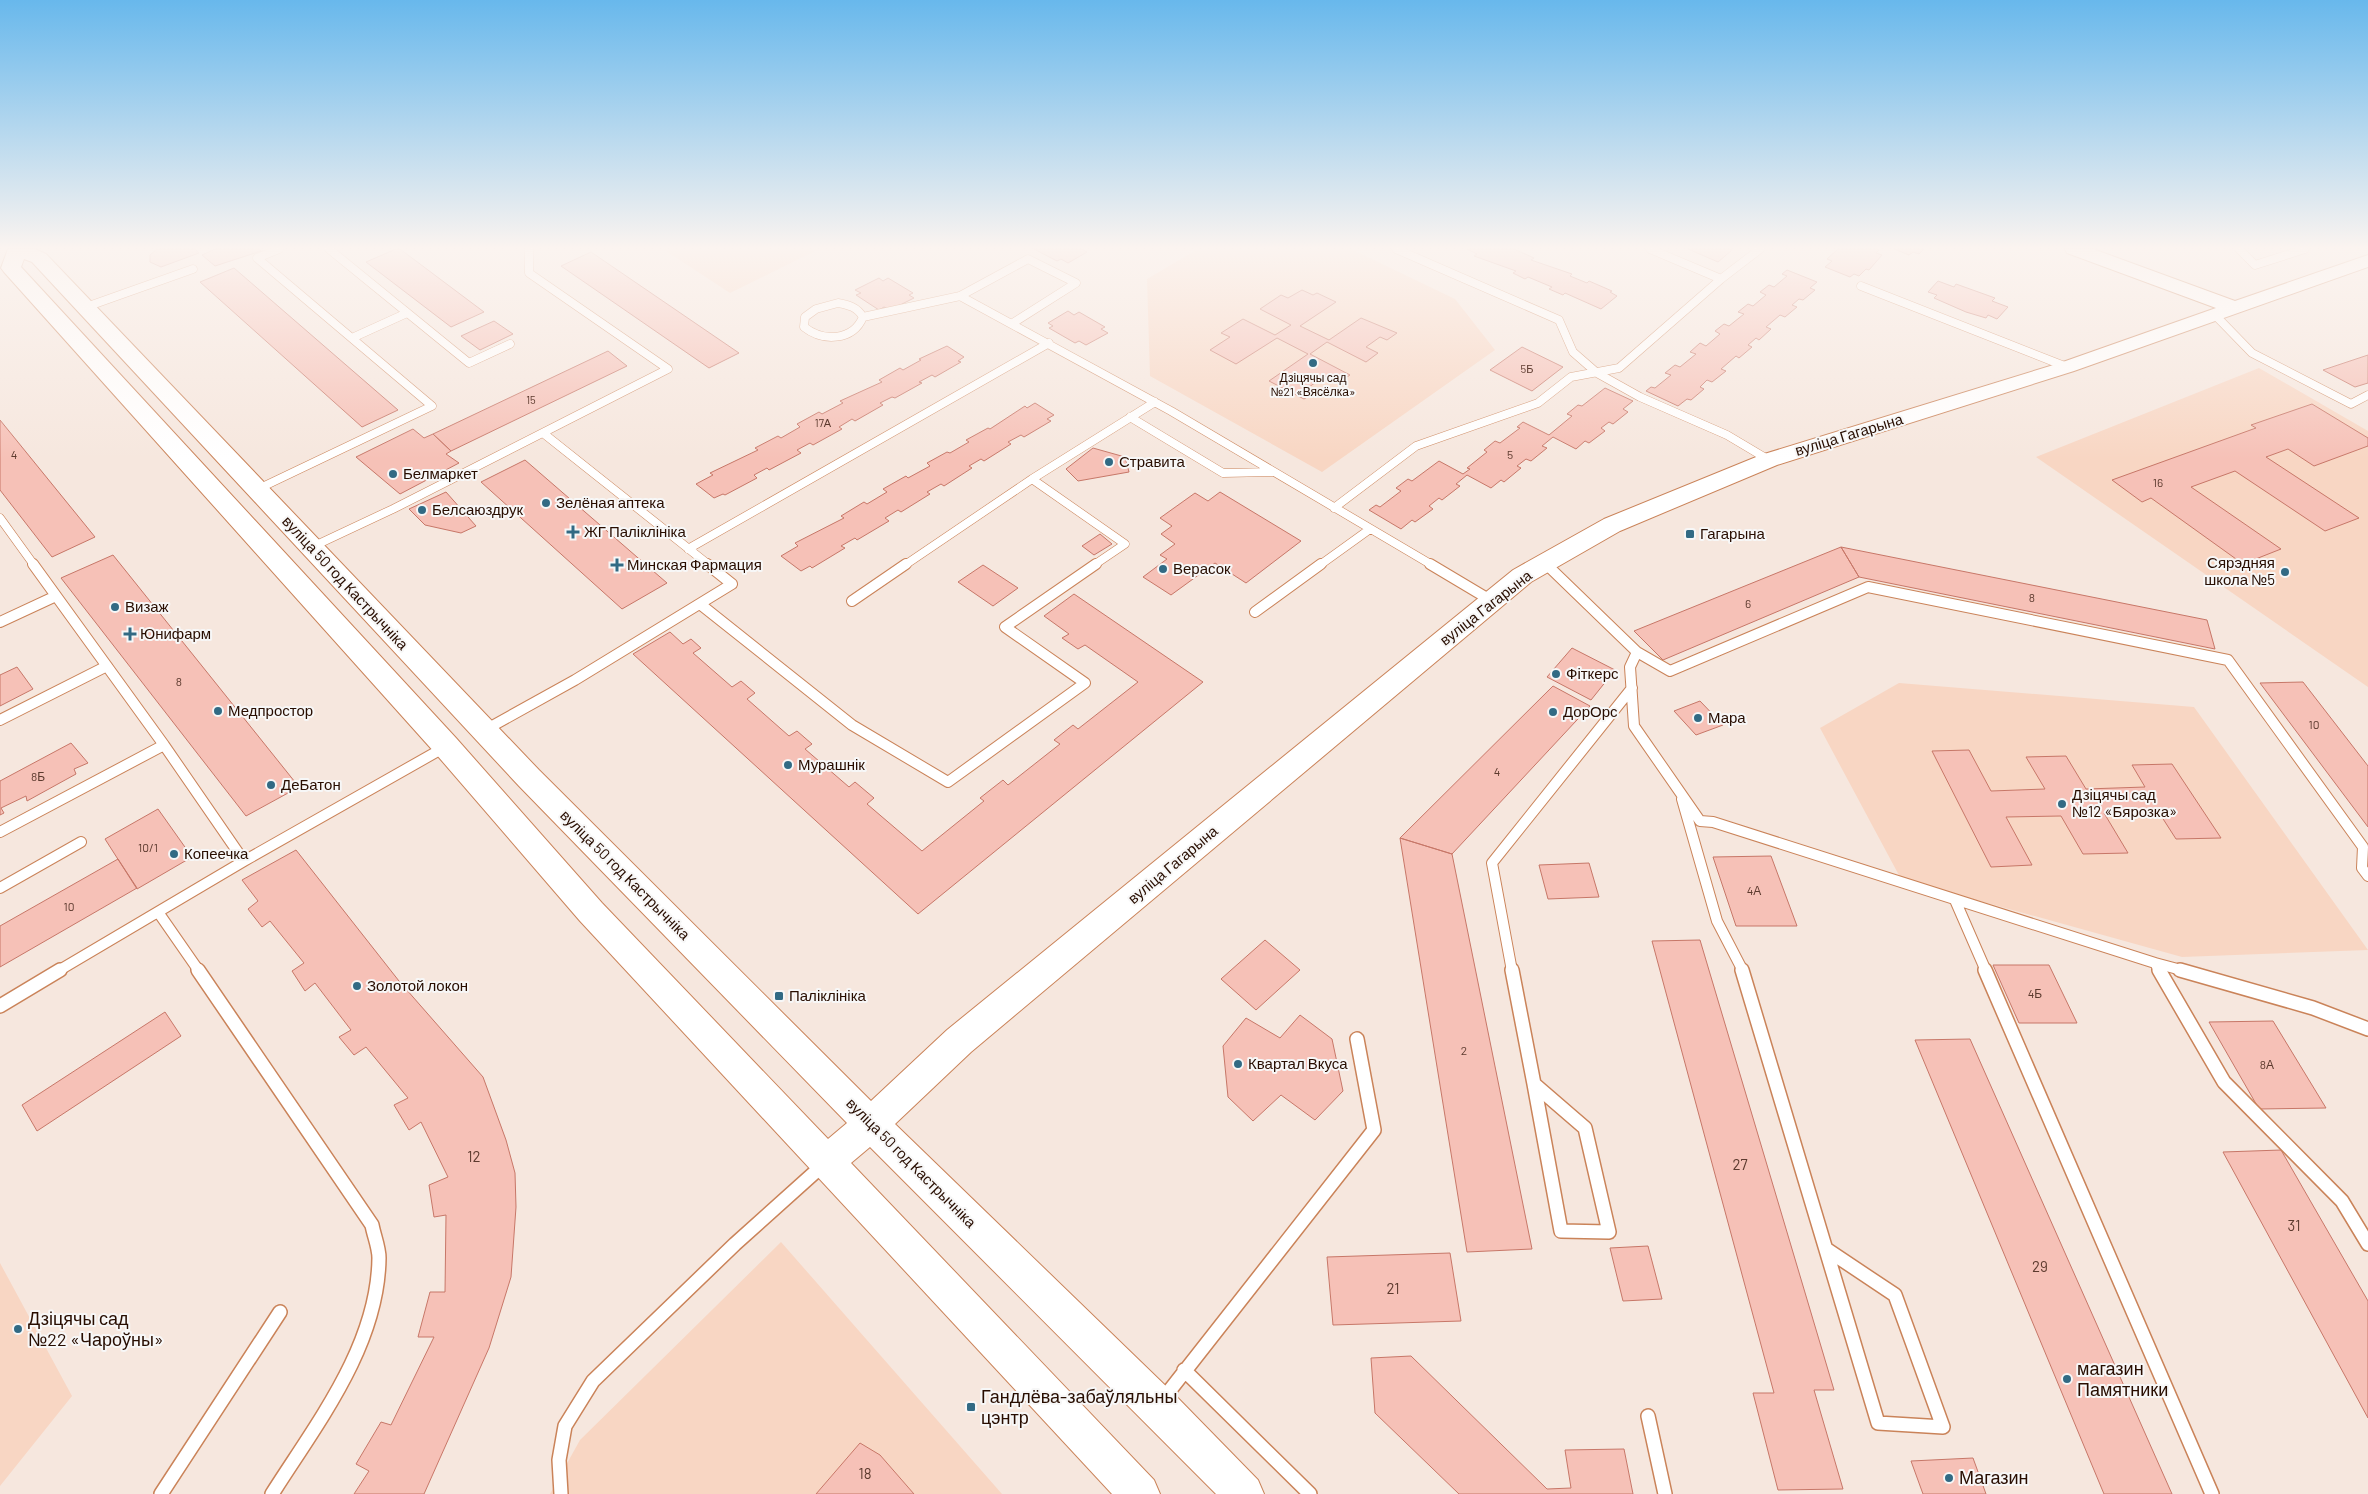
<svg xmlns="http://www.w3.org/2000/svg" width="2368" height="1494" viewBox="0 0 2368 1494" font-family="Barlow,sans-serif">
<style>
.built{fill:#f8d6c3}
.building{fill:#f6c1b7;stroke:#c77768}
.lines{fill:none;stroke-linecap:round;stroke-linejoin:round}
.service-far2-casing{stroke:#ca8359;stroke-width:9}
.service-far1-casing{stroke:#ca8359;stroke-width:12}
.service-casing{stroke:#ca8359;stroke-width:16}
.secondary-casing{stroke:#ca8359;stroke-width:2}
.service-far2{stroke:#fff;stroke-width:8}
.service-far1{stroke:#fff;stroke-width:10}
.service{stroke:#fff;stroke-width:13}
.secondary{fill:#fff;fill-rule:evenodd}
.poi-dot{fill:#326a84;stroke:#f7f7f7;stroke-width:2}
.labels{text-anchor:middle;stroke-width:4;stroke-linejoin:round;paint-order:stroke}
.far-number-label{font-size:11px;fill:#5c3a2e}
.far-poi-label{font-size:12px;fill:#280d00;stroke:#f7f7f7}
.number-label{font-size:12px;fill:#5c3a2e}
.street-label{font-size:15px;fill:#280d00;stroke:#f7f7f7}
.poi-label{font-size:15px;fill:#280d00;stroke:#f7f7f7;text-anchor:start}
.near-number-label{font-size:15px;fill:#5c3a2e}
.near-poi-label{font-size:18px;fill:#280d00;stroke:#f7f7f7;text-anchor:start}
</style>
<rect width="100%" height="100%" fill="#f6e7de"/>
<!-- built -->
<path class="built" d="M663,249H819L730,293Z
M1198,249H1351L1455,299L1495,350L1322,472L1150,376L1147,279Z
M2259,368L2368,431V687L2036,457Z
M1899,683L2194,707L2368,950L2182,957L1901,879L1820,728Z
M781,1242L1002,1494H550L580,1440Z
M0,1263L72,1396L0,1486Z"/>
<!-- building -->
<path class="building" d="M157,249H195L199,253L161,267L150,262V255Z
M215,249H258L261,251L215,266L202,255Z
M396,249H400L484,312L451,327L366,262Z
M1034,249H1082L1087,252L1068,263L1061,259L1057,261Z
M1467,249H1514L1534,258L1531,260L1572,274L1570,276L1587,283L1589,281L1612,291L1610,292L1617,296L1601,309L1565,293L1563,295L1549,289L1552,287L1528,277L1525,279L1513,273L1516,271L1474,256L1477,254Z
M1688,249H1730L1732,250L1718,262Z
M1838,249H1877L1879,250L1876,253L1882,255L1869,270L1866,269L1859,276L1854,274L1850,277L1825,267L1832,261L1827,259Z
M1894,249H1924L1919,254L1913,252L1909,255Z
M591,252L739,353L709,368L561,266Z
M234,268L398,410L362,427L200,282Z
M1787,270L1817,282L1810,288L1815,290L1803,300L1799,299L1792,305L1797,307L1785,317L1780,315L1766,327L1771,329L1759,340L1756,338L1748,345L1752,347L1739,358L1736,356L1721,369L1726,371L1712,382L1707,380L1700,387L1704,389L1691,400L1687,399L1678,406L1646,391L1651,387L1655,388L1671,375L1665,373L1675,365L1680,367L1696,354L1690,352L1700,343L1706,346L1720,334L1715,331L1724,324L1729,326L1744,314L1738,312L1748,304L1753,306L1766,295L1760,292L1769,285L1774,287L1787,276L1782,274Z
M879,278L883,281L888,278L913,293L909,295L914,298L890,310L884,307L879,310L856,295L861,293L855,290Z
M1938,281L1954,287L1956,284L1995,298L1992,301L2008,307L1997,319L1988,315L1986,318L1966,312L1934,298L1937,295L1928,292Z
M1302,290L1313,295L1317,293L1336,302L1300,326L1329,340L1361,318L1397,333L1387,340L1380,337L1366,347L1378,353L1366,362L1327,342L1310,354L1350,375L1338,383L1325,376L1309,387L1317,391L1304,399L1269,381L1308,354L1277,338L1236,364L1210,350L1230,337L1221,333L1243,319L1275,335L1291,325L1260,309L1281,295L1288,298Z
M1068,311L1074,315L1079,312L1105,327L1101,329L1108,333L1086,345L1079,341L1075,343L1049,328L1053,326L1048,323Z
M494,321L513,334L480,350L461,336Z
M947,346L964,357L958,361L961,362L935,377L932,375L919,382L922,383L895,398L892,397L880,403L883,405L855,421L852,419L839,427L842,429L813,445L810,443L797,450L801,453L769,470L767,468L754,475L757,478L725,495L723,494L714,498L696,484L713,475L710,473L758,450L755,448L778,436L781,438L800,427L797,424L819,412L822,414L843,403L840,401L882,382L879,380L900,368L903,370L921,360L919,359Z
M1522,347L1563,367L1532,391L1490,370Z
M608,351L627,366L451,451L433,434Z
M2368,355V383L2355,387L2323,370Z
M1605,388L1633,401L1623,409L1628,412L1613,424L1609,422L1601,428L1605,431L1589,443L1585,441L1576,449L1553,437L1542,446L1547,448L1531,461L1526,459L1517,466L1521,468L1504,482L1501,480L1491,488L1467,475L1456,484L1460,486L1442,500L1439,498L1429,506L1433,509L1415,522L1412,520L1401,529L1369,510L1376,505L1380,507L1401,491L1396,488L1408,479L1412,481L1439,461L1463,474L1470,469L1467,468L1487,452L1484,450L1495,441L1500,443L1520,428L1517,427L1523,422L1549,435L1572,416L1567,414L1578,405L1582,406Z
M1035,403L1054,415L1047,419L1051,421L1024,437L1021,435L1008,442L1011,444L984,461L981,459L969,466L972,468L944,486L941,484L927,492L930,494L901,512L898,510L885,518L889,521L857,540L855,538L841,546L845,548L812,568L810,566L801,571L781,556L798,546L795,543L844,518L841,516L864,502L867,504L887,492L883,489L906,476L908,478L930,466L927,463L947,452L950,453L969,442L966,440L988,428L990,429L1025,406L1027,408Z
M2312,404L2368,438V446L2314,466L2288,449L2266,457L2359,518L2325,531L2235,471L2191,487L2281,549L2243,564L2151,498L2142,502L2112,480L2256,428L2251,425Z
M0,420L95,537L52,557L0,490Z
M413,429L424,438L433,434L451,451L446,454L459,463L400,494L356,457Z
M1093,448L1125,457L1129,472L1078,481L1066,469Z
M525,460L667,583L622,609L481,482Z
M446,492L476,526L461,533L425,525L409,509Z
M1220,492L1301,541L1246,583L1215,563L1171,595L1143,577L1167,559L1160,555L1175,544L1161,534L1172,526L1160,518L1195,493L1208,501Z
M1100,534L1112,544L1094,555L1082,546Z
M1841,547L1859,577L1663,660L1634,631Z
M1841,547L2207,620L2215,649L1859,577Z
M113,555L299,787L246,816L61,578Z
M983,565L1018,588L993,606L958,582Z
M1074,594L1203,682L918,914L633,654L670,632L683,644L691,639L701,648L693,653L732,687L741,681L755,693L747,699L789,736L797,731L812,744L805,749L849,787L855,782L874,798L867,804L922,851L984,801L980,798L1003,780L1008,785L1060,744L1054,740L1073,725L1078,729L1138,682L1085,645L1078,649L1062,638L1069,634L1044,616Z
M1572,648L1615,670L1591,700L1547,677Z
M17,667L33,689L0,706V675Z
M2303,682L2368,766V827L2260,683Z
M1553,686L1590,706L1452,854L1400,838Z
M1700,701L1723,725L1696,735L1674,711Z
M71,743L88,763L74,769L76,774L27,801L26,796L1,808L4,813L0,815V781Z
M1969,750L1991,791L2045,789L2026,757L2066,756L2086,789L2145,787L2132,765L2172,764L2221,838L2176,839L2158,811L2104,813L2128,853L2083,854L2061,816L2006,817L2032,865L1991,867L1932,751Z
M158,809L192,857L137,889L105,839Z
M1400,838L1452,854L1532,1249L1467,1252Z
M296,850L399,981L483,1077L506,1140L515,1173L516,1207L511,1277L489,1348L424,1494H354L369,1471L356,1464L381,1422L391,1425L434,1337H418L430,1292H445L446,1215L434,1217L429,1185L448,1177L421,1122L409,1130L394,1105L408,1098L366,1047L354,1055L339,1037L351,1030L315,983L305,991L292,971L304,963L270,921L262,927L248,909L258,901L242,880Z
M1771,856L1797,926H1736L1713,857Z
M118,859L137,888L0,967V926Z
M1589,863L1599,897L1548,899L1539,865Z
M1265,940L1300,970L1256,1010L1221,979Z
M1700,940L1834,1390H1814L1843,1489L1778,1490L1753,1393H1774L1652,941Z
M1993,965H2049L2077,1023H2019Z
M165,1012L181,1036L37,1131L22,1105Z
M1300,1015L1332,1039L1343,1091L1315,1120L1281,1095L1253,1121L1228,1097L1223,1046L1246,1018L1280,1038Z
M2273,1021L2326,1108L2259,1109L2209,1022Z
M1970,1039L2172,1494H2104L1915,1040Z
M2281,1150L2368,1301V1418L2223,1152Z
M1648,1246L1662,1299L1623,1301L1610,1248Z
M1450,1253L1461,1321L1333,1325L1327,1257Z
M1411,1356L1547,1489L1571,1488L1565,1450L1624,1449L1633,1494H1459L1375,1413L1371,1358Z
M860,1443L880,1455L914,1494H816Z
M1973,1458L1986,1494H1923L1911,1461Z"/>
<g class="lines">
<defs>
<path id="service-far2" d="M329,249L469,363L510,344
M1396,249L1559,320L1573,352L1597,373L1640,397L1727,435L1769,460
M1650,249L1721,279
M2239,249L2255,265L2305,249
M1861,286L2067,367
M960,296L1171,411L1432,565
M838,303C849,305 857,307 863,317C853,341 823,342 804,327L805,317L816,309Z
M86,307L193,269
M2215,315L2252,353L2351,404L2368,395
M863,317L960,296L1028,259L1076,283L1013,323
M352,338L407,313
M1130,417L1223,473L1273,472
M543,433L709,565
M1032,479L1125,544L1094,565
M258,489L432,406L257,258L279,249
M1334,508L1416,446L1538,403L1571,377L1619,368L1721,279L1760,249
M0,518L34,565
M312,547L393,509L668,369L529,273V249
M688,549L1049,343
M1545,563L1547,565
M905,565L1032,479L1155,402
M1320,565L1370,529"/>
<path id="service-far1" d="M33,564L164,745L244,861
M1430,564L1492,601
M1546,564L1637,652L1630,667L1634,726L1700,821L1713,822L2155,963L2160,971
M852,601L906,564
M700,604L852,725L948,782L1085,683L1005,627L1096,564
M1255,612L1321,564
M0,622L56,596
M1637,652L1670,671L1868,587L2228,660L2363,847L2362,868L2368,876
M0,720L107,666
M485,730L575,680L732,584L707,564
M1682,799L1717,921L1743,971
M0,832L164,745
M0,888L81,842
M1955,900L1986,971
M158,912L199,971
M2155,963L2185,971
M58,971L244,861L445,747
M1512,971L1492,863L1632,688"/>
<path id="service" d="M198,970L372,1225C374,1236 379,1247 379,1258C378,1346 317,1423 272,1494
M1512,970L1534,1084
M1742,970L1878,1423L1943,1427L1895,1295L1826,1249
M1985,970L2212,1494
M2159,970L2224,1082L2342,1201L2368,1244
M2180,970L2313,1008L2368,1029
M0,1006L60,970
M1534,1084L1585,1128L1609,1232L1561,1231Z
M1184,1370L1310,1494
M1163,1399L1374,1130L1357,1039
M1648,1416L1665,1494
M161,1494L280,1312
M561,1494L559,1460L565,1426L593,1381L735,1244L823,1165"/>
<path id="secondary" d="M8,249H35L46,254L539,770L871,1101L947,1030L1513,570L1604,519L1761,455L2060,363L2216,308L2067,253L2065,249H2093L2235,301L2368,255V267L2074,371L1777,465L1620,531L1531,582L971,1052L895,1124L1172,1392L1258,1480L1264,1494H1216L870,1147L851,1163L1154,1480L1160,1494H1112L580,921L436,754L4,272L1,268ZM24,259L32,262L519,786L847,1123L828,1139L602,903L456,738L21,267Z"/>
</defs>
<!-- service-far2 casing -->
<use href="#service-far2" class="service-far2-casing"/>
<!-- service-far1 casing -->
<use href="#service-far1" class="service-far1-casing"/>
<!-- service casing -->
<use href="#service" class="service-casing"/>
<!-- secondary casing -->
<use href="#secondary" class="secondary-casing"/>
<!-- service-far2 -->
<use href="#service-far2" class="service-far2"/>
<!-- service-far1 -->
<use href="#service-far1" class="service-far1"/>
<!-- service -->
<use href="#service" class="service"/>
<!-- secondary -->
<use href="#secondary" class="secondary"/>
</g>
<!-- sky -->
<linearGradient id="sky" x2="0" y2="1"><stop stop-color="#68b8ec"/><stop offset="0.54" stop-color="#fbf4f0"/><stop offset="1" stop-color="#fbf4f0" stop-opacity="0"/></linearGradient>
<rect width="2368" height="459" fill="url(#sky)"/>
<!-- markers -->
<g class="poi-dot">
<circle cx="1313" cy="363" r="5"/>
<circle cx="1109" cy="462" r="5"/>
<circle cx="393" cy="474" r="5"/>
<circle cx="546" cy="503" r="5"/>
<circle cx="422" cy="510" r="5"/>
<path d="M570.5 524.5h5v5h5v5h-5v5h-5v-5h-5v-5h5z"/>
<rect x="1685" y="529" width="10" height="10" rx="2.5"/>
<path d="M614.5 557.5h5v5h5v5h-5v5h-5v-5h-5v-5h5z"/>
<circle cx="1163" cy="569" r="5"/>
<circle cx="2285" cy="572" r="5"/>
<circle cx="115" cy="607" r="5"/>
<path d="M127.5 626.5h5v5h5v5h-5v5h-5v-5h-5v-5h5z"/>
<circle cx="1556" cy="674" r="5"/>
<circle cx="218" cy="711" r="5"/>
<circle cx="1553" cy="712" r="5"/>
<circle cx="1698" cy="718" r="5"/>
<circle cx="788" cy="765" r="5"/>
<circle cx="271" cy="785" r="5"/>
<circle cx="2062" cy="804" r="5"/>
<circle cx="174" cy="854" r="5"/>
<circle cx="357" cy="986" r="5"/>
<rect x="774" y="991" width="10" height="10" rx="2.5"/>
<circle cx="1238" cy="1064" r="5"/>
<circle cx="18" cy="1329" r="5"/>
<circle cx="2067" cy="1379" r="5"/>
<rect x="966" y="1402" width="10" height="10" rx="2.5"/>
<circle cx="1949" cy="1478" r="5"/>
</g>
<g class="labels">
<!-- far-number labels -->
<g class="far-number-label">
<text x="1527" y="373">5Б</text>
<text x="531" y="404">15</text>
<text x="823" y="427">17А</text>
</g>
<!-- far-poi labels -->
<g class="far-poi-label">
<text x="1313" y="382">Дзіцячы сад<tspan x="1313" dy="14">№21 «Вясёлка»</tspan></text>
</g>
<!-- number labels -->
<g class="number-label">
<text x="14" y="459">4</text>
<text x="1510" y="459">5</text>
<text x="2158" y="487">16</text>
<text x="2032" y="602">8</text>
<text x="1748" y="608">6</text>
<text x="179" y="686">8</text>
<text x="2314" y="729">10</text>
<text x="1497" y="776">4</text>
<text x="38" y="781">8Б</text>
<text x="148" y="852">10/1</text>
<text x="1754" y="895">4А</text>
<text x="69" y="911">10</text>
<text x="2035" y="998">4Б</text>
<text x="1464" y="1055">2</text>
<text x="2267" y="1069">8А</text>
</g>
<!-- street labels -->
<g class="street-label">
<text transform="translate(1849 435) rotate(-17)" y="5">вуліца Гагарына</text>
<text transform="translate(345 583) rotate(47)" y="5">вуліца 50 год Кастрычніка</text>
<text transform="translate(1486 608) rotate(-38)" y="5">вуліца Гагарына</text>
<text transform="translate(1173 865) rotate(-40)" y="5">вуліца Гагарына</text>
<text transform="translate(625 875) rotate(45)" y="5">вуліца 50 год Кастрычніка</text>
<text transform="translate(911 1163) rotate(45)" y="5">вуліца 50 год Кастрычніка</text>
</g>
<!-- poi labels -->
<g class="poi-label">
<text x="1119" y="467">Стравита</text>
<text x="403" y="479">Белмаркет</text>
<text x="556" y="508">Зелёная аптека</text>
<text x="432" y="515">Белсаюздрук</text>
<text x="584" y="537">ЖГ Паліклініка</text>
<text x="1700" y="539">Гагарына</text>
<text x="2275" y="568" text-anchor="end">Сярэдняя<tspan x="2275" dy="17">школа №5</tspan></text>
<text x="627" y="570">Минская Фармация</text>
<text x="1173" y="574">Верасок</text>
<text x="125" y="612">Визаж</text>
<text x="140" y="639">Юнифарм</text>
<text x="1566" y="679">Фіткерс</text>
<text x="228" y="716">Медпростор</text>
<text x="1563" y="717">ДорОрс</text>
<text x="1708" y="723">Мара</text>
<text x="798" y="770">Мурашнік</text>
<text x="281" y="790">ДеБатон</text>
<text x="2072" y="800">Дзіцячы сад<tspan x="2072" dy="17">№12 «Бярозка»</tspan></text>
<text x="184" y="859">Копеечка</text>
<text x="367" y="991">Золотой локон</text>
<text x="789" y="1001">Паліклініка</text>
<text x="1248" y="1069">Квартал Вкуса</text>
</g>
<!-- near-number labels -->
<g class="near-number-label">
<text x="474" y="1162">12</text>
<text x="1740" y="1170">27</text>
<text x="2294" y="1231">31</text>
<text x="2040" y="1272">29</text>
<text x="1393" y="1294">21</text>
<text x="865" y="1479">18</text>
</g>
<!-- near-poi labels -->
<g class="near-poi-label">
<text x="28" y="1325">Дзіцячы сад<tspan x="28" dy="21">№22 «Чароўны»</tspan></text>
<text x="2077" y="1375">магазин<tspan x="2077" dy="21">Памятники</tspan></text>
<text x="981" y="1403">Гандлёва-забаўляльны<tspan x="981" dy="21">цэнтр</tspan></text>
<text x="1959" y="1484">Магазин</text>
</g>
</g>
</svg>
